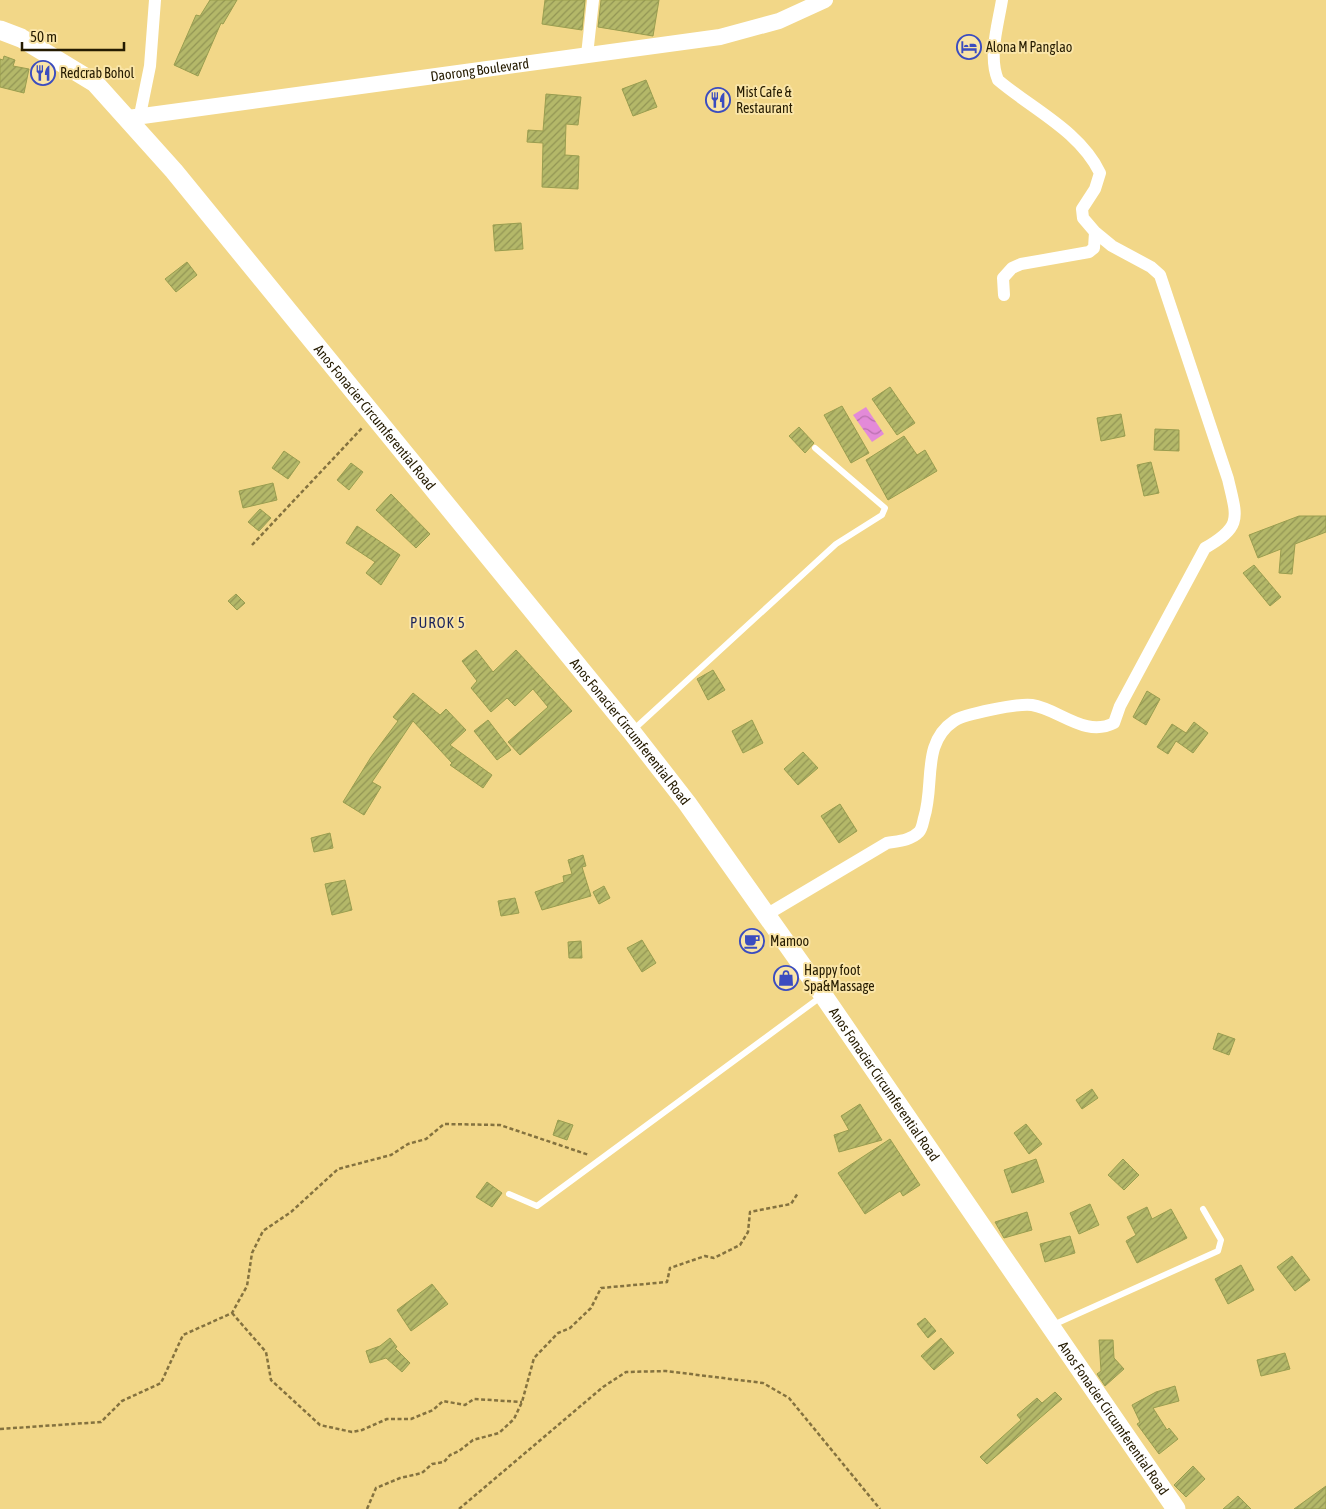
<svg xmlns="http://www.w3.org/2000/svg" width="1326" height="1509" viewBox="0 0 1326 1509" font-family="'Asap Condensed',sans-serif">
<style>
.water{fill:url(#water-waves)}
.building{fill:url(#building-hatch);stroke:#999d4f}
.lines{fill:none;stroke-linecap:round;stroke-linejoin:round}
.path{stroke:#84723f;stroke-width:2.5;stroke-dasharray:4 2.5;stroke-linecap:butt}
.service{stroke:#fff;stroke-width:6}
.minor{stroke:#fff;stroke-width:12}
.tertiary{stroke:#fff;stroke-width:16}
.secondary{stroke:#fff;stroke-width:19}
.labels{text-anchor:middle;stroke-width:4;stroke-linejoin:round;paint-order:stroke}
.poi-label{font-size:14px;fill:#251b00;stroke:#fae5a7;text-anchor:start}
.street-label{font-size:14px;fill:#251b00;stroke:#fae5a7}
.neighbourhood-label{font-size:15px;letter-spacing:1px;fill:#1b245c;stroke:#fae5a7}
</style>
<defs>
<pattern id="water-waves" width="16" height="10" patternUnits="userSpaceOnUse" patternTransform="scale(1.25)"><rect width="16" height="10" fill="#e38ad8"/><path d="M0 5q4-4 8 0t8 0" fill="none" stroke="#b870ad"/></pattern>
<pattern id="building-hatch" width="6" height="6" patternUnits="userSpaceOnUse" patternTransform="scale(1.25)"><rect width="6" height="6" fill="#b4b869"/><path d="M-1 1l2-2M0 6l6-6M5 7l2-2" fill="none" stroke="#929554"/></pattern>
</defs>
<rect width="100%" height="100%" fill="#f2d788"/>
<!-- water -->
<path class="water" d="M866,407L884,434L872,442L853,415Z"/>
<!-- building -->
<path class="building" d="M210,0H237L223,24L221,23L198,76L174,65L196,15L200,16Z
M545,0H585L582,30L542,24Z
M601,0H659L653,36L598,27Z
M4,56L15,60L13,66L29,69L24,93L0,87V59L3,60Z
M646,80L657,107L633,116L622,89Z
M546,94L581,97L578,125L566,124L565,155L579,156L578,189L542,187L543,143L527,142L528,130L543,131Z
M521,223L523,249L495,251L493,225Z
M187,262L197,275L176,292L165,279Z
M890,387L915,423L897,435L872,399Z
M842,406L869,453L851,463L824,415Z
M1121,414L1125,436L1101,441L1097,418Z
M799,427L814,443L805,453L789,436Z
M1155,429L1179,430V451L1154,450Z
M904,436L917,455L925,450L937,471L888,500L866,460Z
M284,451L300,462L288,479L272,468Z
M1151,462L1159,493L1144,496L1137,465Z
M351,463L363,472L349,490L337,480Z
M273,483L277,500L243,508L239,491Z
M391,494L430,534L416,548L376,510Z
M260,509L271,518L259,531L248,522Z
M1299,516H1326V532L1295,544L1292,574L1279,573L1281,549L1258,558L1249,535Z
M357,526L400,555L381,585L366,573L375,562L346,543Z
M1254,565L1281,597L1270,606L1243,573Z
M236,594L245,603L237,610L228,601Z
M476,650L493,672L516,650L572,711L520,755L508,742L548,707L533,689L515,706L507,698L491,712L471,688L477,681L462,661Z
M713,670L725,690L708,700L697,679Z
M1147,691L1160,699L1146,725L1133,717Z
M413,693L440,715L446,709L466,730L450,745L492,775L483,788L450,765L452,763L413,721L372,782L381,787L364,815L343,802L371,757L398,721L393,717Z
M488,720L511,750L497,760L474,731Z
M752,720L763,743L743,753L732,731Z
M1194,722L1208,733L1193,753L1176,741L1168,754L1157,747L1172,724L1186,733Z
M803,752L818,768L798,785L784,769Z
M840,804L857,831L839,843L821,816Z
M330,833L333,848L314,852L311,838Z
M583,855L586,866L582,867L591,896L542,910L535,892L564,882L563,876L572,874L568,860Z
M345,880L352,910L332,915L325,884Z
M604,886L610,898L599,904L593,892Z
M515,898L519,913L501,916L498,901Z
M642,940L656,963L642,972L627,948Z
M581,941L582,958H569L568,942Z
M1218,1033L1235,1039L1229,1055L1213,1049Z
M1092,1089L1098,1098L1082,1109L1076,1100Z
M860,1104L882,1140L839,1152L834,1135L849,1130L841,1116Z
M558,1120L573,1125L567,1140L553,1135Z
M1026,1124L1042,1144L1029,1154L1014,1133Z
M890,1139L920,1185L903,1196L900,1191L865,1214L838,1173Z
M1036,1159L1044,1182L1012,1193L1004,1170Z
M1123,1159L1139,1175L1124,1190L1108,1175Z
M487,1182L502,1193L492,1207L476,1197Z
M1090,1204L1099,1225L1079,1234L1070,1213Z
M1147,1207L1152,1219L1171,1209L1187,1238L1137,1263L1126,1241L1136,1235L1127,1217Z
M1027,1212L1032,1230L1004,1238L995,1222Z
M1070,1236L1075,1253L1045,1262L1040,1244Z
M1292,1256L1310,1280L1295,1291L1277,1267Z
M1241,1265L1254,1290L1228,1304L1215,1279Z
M432,1284L448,1304L411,1331L397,1310Z
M925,1318L936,1331L928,1338L917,1324Z
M390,1338L397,1347L395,1348L410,1363L402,1372L386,1358L370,1363L366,1351L380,1346Z
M941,1338L954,1353L934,1370L921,1356Z
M1099,1340H1113L1114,1358L1124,1369L1105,1386L1097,1374L1101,1371Z
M1285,1353L1290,1369L1261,1376L1257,1360Z
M1175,1386L1179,1401L1153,1408L1167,1430L1169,1428L1178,1439L1159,1454L1137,1424L1140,1422L1132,1405L1156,1392Z
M1055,1392L1062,1399L987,1464L980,1457L1021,1420L1017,1415L1037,1398L1042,1403Z
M1193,1466L1205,1479L1186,1497L1174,1485Z
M1326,1486V1509H1294Z
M1238,1496L1251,1509H1223Z"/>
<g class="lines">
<!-- path -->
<path class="path" d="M252,545L363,427
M232,1313L266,1352L271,1380L320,1425L352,1432L362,1430L387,1419H411L433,1410L443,1401L465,1405L474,1399L522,1402
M0,1429L101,1422L122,1401L161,1383L183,1335L232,1313L247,1286L252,1253L263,1231L291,1212L338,1169L391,1155L408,1144L426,1139L444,1124L500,1125L589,1155
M367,1509L376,1488L400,1478L422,1473L432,1464L444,1462L450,1455L459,1451L473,1440L499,1433L514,1419L522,1402L534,1358L558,1333L570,1328L591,1308L601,1288L667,1282L670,1268L705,1256L714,1258L740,1245L748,1232L750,1212L791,1204L798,1193
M459,1509L603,1387L626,1372L666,1371L763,1383L789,1398L880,1509"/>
<!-- service -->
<path class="service" d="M632,731L836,544L882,515L885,508L815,448
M509,1194L537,1206L822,996
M1053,1325L1218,1251L1221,1240L1203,1209"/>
<!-- minor -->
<path class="minor" d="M1002,0C998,25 988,56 998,80C1032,109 1080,131 1100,173L1095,189L1082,209L1083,218L1095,232L1094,248L1089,252L1021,264L1012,268L1003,278L1004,295
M587,55L593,0
M140,115L150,66L155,0
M766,915L887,843C898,841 910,841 919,832C922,829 923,822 924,818C935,784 921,743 954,721C964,714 1019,703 1032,705C1059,709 1085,738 1114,723L1120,706L1205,548C1243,526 1237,518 1228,479L1160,275L1151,267L1112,246L1095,232"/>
<!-- tertiary -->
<path class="tertiary" id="s1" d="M128,118L720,37L779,21L825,0"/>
<!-- secondary -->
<path class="secondary" id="s2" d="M0,30L21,38L95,83L174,171L631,731L687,803L823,995L1176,1509"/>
</g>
<!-- icons -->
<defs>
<symbol id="hotel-ring" viewBox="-11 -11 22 22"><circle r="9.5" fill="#fae5a7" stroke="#3b4cbf" stroke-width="1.5"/><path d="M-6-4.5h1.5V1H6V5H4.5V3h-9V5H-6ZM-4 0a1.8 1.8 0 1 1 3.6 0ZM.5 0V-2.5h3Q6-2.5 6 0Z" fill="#3b4cbf"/></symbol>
<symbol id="restaurant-ring" viewBox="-11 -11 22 22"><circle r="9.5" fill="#fae5a7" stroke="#3b4cbf" stroke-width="1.5"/><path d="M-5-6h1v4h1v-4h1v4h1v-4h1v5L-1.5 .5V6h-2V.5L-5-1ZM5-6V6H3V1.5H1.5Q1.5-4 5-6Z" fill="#3b4cbf"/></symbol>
<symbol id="cafe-ring" viewBox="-11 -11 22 22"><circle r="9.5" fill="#fae5a7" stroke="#3b4cbf" stroke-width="1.5"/><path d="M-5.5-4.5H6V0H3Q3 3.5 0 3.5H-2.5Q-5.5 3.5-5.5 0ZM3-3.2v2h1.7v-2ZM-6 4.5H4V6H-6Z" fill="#3b4cbf"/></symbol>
<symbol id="shop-ring" viewBox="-11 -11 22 22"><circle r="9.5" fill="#fae5a7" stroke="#3b4cbf" stroke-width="1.5"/><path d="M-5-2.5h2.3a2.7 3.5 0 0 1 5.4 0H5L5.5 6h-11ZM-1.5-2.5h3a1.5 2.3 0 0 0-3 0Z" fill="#3b4cbf"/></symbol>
</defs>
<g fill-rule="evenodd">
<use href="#hotel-ring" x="955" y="33" width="28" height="28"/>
<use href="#restaurant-ring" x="29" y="59" width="28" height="28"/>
<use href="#restaurant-ring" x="704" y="86" width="28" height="28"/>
<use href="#cafe-ring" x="738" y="927" width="28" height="28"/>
<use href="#shop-ring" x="772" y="964" width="28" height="28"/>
</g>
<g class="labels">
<!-- poi labels -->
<g class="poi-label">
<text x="986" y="52">Alona M Panglao</text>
<text x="60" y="78">Redcrab Bohol</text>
<text x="736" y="97">Mist Cafe &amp;<tspan x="736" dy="16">Restaurant</tspan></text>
<text x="770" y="946">Mamoo</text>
<text x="804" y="975">Happy foot<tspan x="804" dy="16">Spa&amp;Massage</tspan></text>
</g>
<!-- street labels -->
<g class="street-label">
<text dy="5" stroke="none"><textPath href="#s1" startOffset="355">Daorong Boulevard</textPath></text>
<text dy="5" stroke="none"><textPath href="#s2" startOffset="545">Anos Fonacier Circumferential Road</textPath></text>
<text dy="5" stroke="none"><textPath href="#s2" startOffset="950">Anos Fonacier Circumferential Road</textPath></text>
<text dy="5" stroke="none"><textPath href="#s2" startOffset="1385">Anos Fonacier Circumferential Road</textPath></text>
<text dy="5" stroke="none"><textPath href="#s2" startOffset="1790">Anos Fonacier Circumferential Road</textPath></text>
</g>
<!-- neighbourhood labels -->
<g class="neighbourhood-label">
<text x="438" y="628">PUROK 5</text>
</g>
</g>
<!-- scale -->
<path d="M22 42v8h102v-8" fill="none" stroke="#251b00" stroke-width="2.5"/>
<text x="30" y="42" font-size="15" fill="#251b00" stroke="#fae5a7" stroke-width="4" paint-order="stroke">50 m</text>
</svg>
